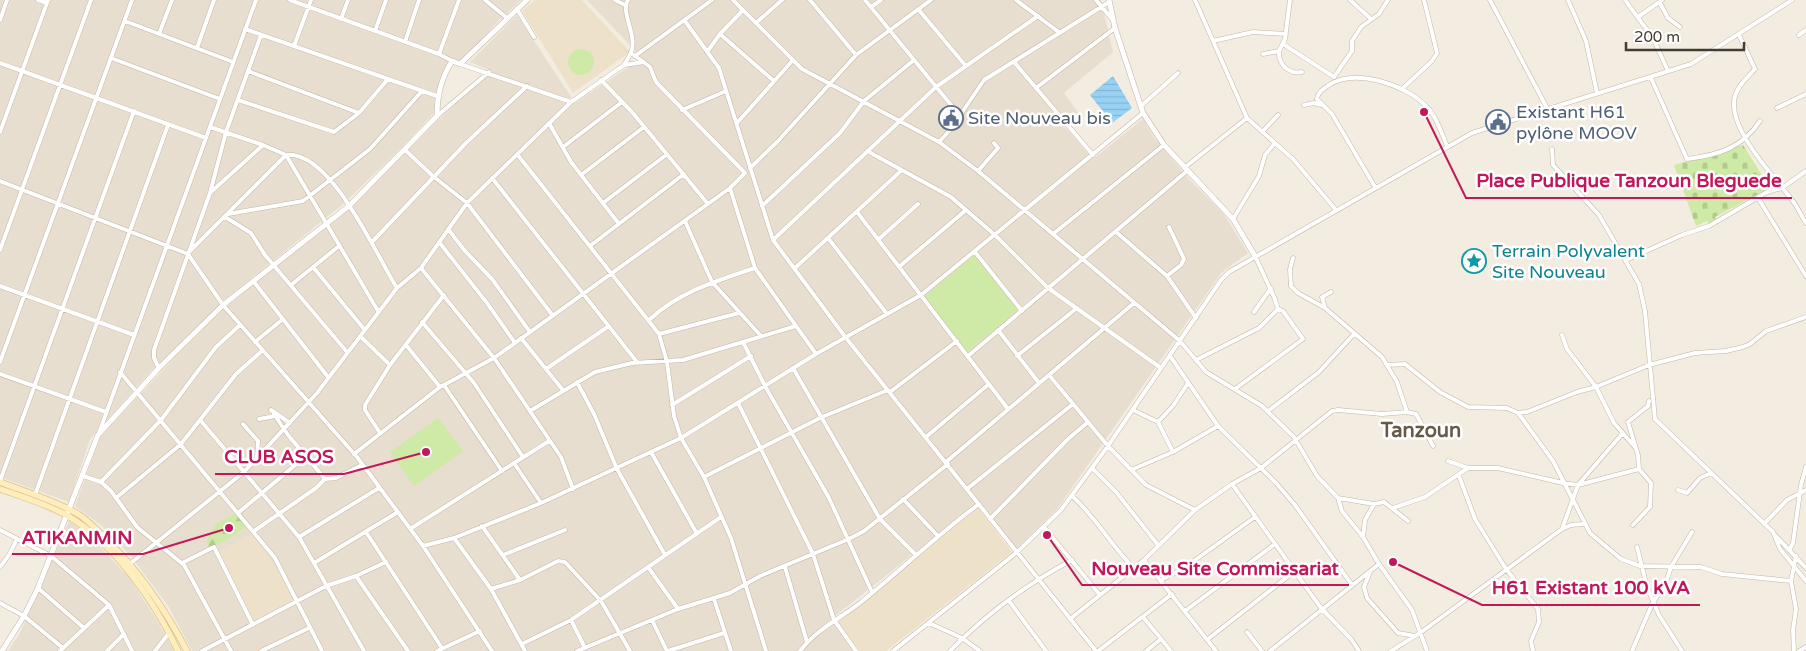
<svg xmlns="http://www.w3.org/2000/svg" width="1806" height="651" viewBox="0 0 1806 651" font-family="'Varela Round',sans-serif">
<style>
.residential{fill:#e7decf}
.education{fill:#ede2c9}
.forest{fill:url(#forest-firs)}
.cemetery{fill:url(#cemetery-stones)}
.park{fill:#ceeaa6}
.water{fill:url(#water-rules)}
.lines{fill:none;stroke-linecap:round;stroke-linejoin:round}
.minor-casing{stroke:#c0b7a6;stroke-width:5}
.tertiary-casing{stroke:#c0b7a6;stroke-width:6}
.secondary-casing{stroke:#d9c38e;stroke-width:7}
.minor{stroke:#fff;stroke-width:4}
.tertiary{stroke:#fff;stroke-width:5}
.secondary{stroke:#ffedbe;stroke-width:5.5}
.labels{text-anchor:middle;stroke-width:5;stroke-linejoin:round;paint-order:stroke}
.service-label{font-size:18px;fill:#4e5e75;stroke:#fff;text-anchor:start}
.culture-label{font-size:18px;fill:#0d838f;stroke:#fff;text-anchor:start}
.quarter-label{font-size:20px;font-weight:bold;fill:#675948;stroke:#fff}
.leader{fill:none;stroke:#c2185b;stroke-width:2}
.callout-dot{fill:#c2185b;stroke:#fff;stroke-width:2}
.callout-label{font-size:19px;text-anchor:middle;font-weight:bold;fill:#c2185b;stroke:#fff;stroke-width:5;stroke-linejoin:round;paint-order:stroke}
</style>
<defs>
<pattern id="forest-firs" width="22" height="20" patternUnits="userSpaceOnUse" patternTransform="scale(1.25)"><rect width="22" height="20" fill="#ceeaa6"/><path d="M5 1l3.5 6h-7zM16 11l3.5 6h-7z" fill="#b2ca8f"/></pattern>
<pattern id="cemetery-stones" width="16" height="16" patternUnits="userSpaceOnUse" patternTransform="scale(1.25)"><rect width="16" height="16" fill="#ceeaa6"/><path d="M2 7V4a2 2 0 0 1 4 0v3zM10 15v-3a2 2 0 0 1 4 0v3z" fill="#b2ca8f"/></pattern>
<pattern id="water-rules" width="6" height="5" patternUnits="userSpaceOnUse" patternTransform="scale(1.25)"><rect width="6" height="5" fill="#97d2f5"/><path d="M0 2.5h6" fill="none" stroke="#83b5d2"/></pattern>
</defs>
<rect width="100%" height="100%" fill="#f2ece1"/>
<!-- residential -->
<path class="residential" d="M0,0H521L501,18L461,63L452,61L434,113L401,148L342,205L223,301L153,369L90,439L69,502L0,477Z
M587,0H1101L1113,52L1064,93L1078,112L1063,125L1093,159L1143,119L1152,135L1189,179L1223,213L1248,253L1221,273L1058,508L1015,550L979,502L831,619L853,651H192L169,607L131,556L101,525L75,506L100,437L177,355L227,306L352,206L440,118L492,71L470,62L517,15L575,103L642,58Z
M69,521L92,538L130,579L156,619L174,651H8L20,633Z"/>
<!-- education -->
<path class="education" d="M535,0H582L630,52L573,93L522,11Z
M977,506L1012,552L886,651H860L837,621Z
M252,534L272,561L295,600L254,621L219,552Z"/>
<!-- forest -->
<path class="forest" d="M240,511L249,522C238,535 225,542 209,547L206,541L216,524Z"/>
<!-- cemetery -->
<path class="cemetery" d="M1743,145L1770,188L1715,217L1716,221L1709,225L1707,221L1696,226L1674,165Z"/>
<!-- park -->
<path class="park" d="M568 62a13 13 0 1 1 26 0a13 13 0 1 1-26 0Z
M974,255L1018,310L967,352L924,297Z
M438,418L463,451L414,486L390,452Z"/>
<!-- water -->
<path class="water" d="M1113,76L1132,108L1112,123L1090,95Z"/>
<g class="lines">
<defs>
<path id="minor" d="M38,0L47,3
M290,0L439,54L452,61
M485,0L507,18
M615,0L625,5
M628,0C620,13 638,35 631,53
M733,0L802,69L939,142L978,171L1180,341L1206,372L1262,406L1294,437L1317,476L1338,498L1342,511L1363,537L1379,564L1412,610L1427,651
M810,0L856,55
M865,0L960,116
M1016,0L1060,33
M1096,0L1112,19
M1195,0L1247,118L1275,143L1265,155L1259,176L1233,219
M1350,0L1370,18
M1490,0L1548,110
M1568,0L1586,41L1597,93
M1625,0L1653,38L1668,71
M1660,3L1668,18L1680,27
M871,7L881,0
M517,9L534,37
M918,9L965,65
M1638,17L1662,0
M341,19L348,0
M0,20L7,0
M125,21L233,62
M685,21L719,68L773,240L846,338L1096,651
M756,23L782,0
M245,29L437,96
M375,31L386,0
M159,34L172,0
M720,34L774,81
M1739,35L1755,69C1748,77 1738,85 1735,96C1726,128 1775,177 1792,200C1798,207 1801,216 1806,223
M1799,35L1806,30
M1213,41L1253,32L1286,34
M405,42L419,0
M1283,44L1334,77L1352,51V41L1361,27L1379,14L1388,0
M294,46L311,0
M197,48L214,0
M1279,51C1278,64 1289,75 1302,72
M707,52L720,34L743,10
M439,54L459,0
M1263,54L1279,51L1285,39L1290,0
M635,56L712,0
M111,58L220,99
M1014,62L1093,155
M0,63L206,138
M460,64L571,102
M624,65L644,62
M248,71L359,113
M1651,78L1687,159C1719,155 1742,148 1760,121
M601,80L632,112L708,204
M1036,88L1115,28
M1403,88L1432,61L1437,53L1424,0
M238,100L334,132L359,113L388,79
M1304,105L1314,103L1321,105
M1141,106L1178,73
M1777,108L1806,94
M682,110L726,91
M437,116L489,72
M549,123L571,162L619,224
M737,123L793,60
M210,127L263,145L286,155L378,311
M1263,131L1278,115
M0,132L48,0
M939,142L950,130L984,80L1109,2
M1275,143L1293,159L1336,210
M563,147L622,102
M1552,149L1553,165L1599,215L1639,284L1645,311L1655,419L1773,532L1780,549L1806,581
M405,150L434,177L467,203L553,316
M869,152L951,197L995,235L1048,288L1161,368
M517,154L659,334L667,362L674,416L681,438L704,477L731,538L766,651
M750,168L777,142L856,55L931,0
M1184,168L1247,118
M978,171L998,148L994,143
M581,175L644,127
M492,178L637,362
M0,181L188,254L223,305L357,457L423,546L492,651
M1375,187L1332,114L1317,99C1318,92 1323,89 1329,85C1354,68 1404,84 1425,105C1436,115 1441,132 1447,146
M730,188L755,268L816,354
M211,192L263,145
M1758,198L1806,276
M603,203L666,155
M762,206L840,133L864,101L914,60
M857,212L1008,409
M228,214L303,201L370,149L422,91
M225,217L251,233L265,255L347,352
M685,221L712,282L761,336
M448,229L465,251L492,279L530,332
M1116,232L1167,276L1196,318
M1053,234L1164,145
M828,238L887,314
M879,239L918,204
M773,240L936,87L1038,16
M372,242L466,143L527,86
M439,242L487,303L515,343
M590,246L684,174
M0,250L91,0
M189,252L286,155C331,150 376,255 397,288
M975,252L1022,311
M1293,258L1290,269L1291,286L1298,293L1325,308L1382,357L1397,382L1407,412
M1626,260L1682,235L1709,226L1767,192L1782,188L1806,171
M900,266L966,210
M313,267L364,329
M421,268L494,358L561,457L573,489
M795,268L902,170
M1167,276L1181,265L1184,259L1169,227
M254,282L328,377
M291,285L339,246
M0,286L134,335
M1325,308L1322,297L1331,292
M1254,312L1271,288
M649,320C679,292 716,281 755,268
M422,322L474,383L523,457
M998,330L1039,383
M659,334L739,313
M1562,335L1567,349L1596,387L1614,423L1634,446
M360,336L390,365
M521,338L562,389
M255,342L283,319
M743,342L765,386L829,498L872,592
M406,345L440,387
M968,356L1187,171
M1017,356L1077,308
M1170,356L1218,426L1276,483L1295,505L1352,585
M1196,360L1259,328L1278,309L1274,297L1255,256
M0,362L132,0
M1387,365L1405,364L1440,392L1468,407L1507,408L1518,413L1553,461L1590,533L1621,559L1640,566L1701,567L1722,574L1791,581
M159,368L154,358V350L210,193L226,132L261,35
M793,368L880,519L915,554
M546,369L609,326
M120,372L275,558L322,651
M0,374L106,412
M1049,375L1108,446L1146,485L1195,510
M577,382L594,414L617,469L665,555
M444,385L502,471
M1235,389L1303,339L1283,311L1278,309
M890,392L957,341
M738,403L813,554L834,620L856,651
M672,405L751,356
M271,410L290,423
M1133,410L1158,422L1173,406L1188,383
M530,411L595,372L632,363L683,360L796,326
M1268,411L1319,372L1354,334
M1518,413L1527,412L1577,392L1596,387L1649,365L1695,353L1726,351L1743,347L1750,344L1766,331L1806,317
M274,414L288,435L325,479
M259,419L275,416
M201,421L299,537L364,651
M1158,422L1173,452L1218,426
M243,424L258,441L257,458
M99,433L256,0
M380,433L365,410V405L390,365L444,295
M926,437L989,384
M651,452L696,532
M354,454L440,387L494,358L730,188L745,173
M1448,461L1468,468
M946,462L1134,303
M514,463L541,503
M1092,468L1116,492L1158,545
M1131,470L1173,452
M83,476L101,482L111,491L137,527L184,565L231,651
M1459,476L1475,519L1506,569L1538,609L1539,622L1531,641L1533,651
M704,477L822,417L888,390
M0,481L134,111
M101,482L161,420L216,347L240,325
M1232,484L1261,468L1332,411L1338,410L1382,414L1407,412L1416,414L1433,446
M967,489L1073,404
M1678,490L1687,493L1700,478L1711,473
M35,495L168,125
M1072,496C1096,517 1111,546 1134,568
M116,498L181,444L236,374L263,350
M1338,498L1374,504L1384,502L1408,521
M903,499L937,535
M1393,508L1425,497L1468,468H1498L1563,483L1578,485L1639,469
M238,513L306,456
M990,519L1068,439L1088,422
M1764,524L1787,500L1806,490
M1633,525L1650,507L1651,483L1639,469L1638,455L1628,422L1648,406L1649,401
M482,526L520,580
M1044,527L1100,595
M410,529L549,441
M1562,529L1571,525L1583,524
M0,530L51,556L109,605L132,651
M254,531L316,488L325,479L336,478L362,465
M366,532L442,648
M1774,534L1806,568
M299,537L379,488
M1363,537L1365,520L1374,504
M454,538L491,589L525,651
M423,546L454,538L541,503L681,438L816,354L921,295L1143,113
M1637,547L1647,587L1659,615L1682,651
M1790,549L1793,543L1801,485L1806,467
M503,555L565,530
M1144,560L1216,651
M131,563L244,472L317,393L397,288L421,268L467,203L571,102L624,65L631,53L650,67L656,82L745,173
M182,563L214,547L253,625
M314,563L398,512
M0,567L9,555L17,539
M648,567L678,609
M785,567L807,642
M1370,572L1364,587L1367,598L1398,633L1415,636
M356,576L408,651
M1161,580L1184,568L1255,517
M38,588L84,628
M491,589L520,580L558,561L565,562L601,601L630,651
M714,599L731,651
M1009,601L1046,651
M0,603L24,616L63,648
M1185,611L1275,544
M1143,617L1171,651
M1070,619L1144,560L1195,510L1232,484L1321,608L1351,639L1359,651
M571,620L585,648
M652,620L667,651
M929,623L962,638L980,651
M1247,632L1262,651
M1208,639L1295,571
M522,644L571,620L721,517
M60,651L109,605
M107,651L124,634
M155,651L169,633
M202,651L326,586L356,576L386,562
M261,651L309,628
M437,651L480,631
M577,651L678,609L730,593L760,576L849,539L864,531L948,464
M668,651L724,633
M800,651C816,630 839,619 860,603C900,571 937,535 979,504
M893,651L1016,553L1061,510L1108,446L1221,280L1229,272L1472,133L1691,64L1792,0
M950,651C985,615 1027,584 1072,560
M1098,651L1172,594
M1146,651L1161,639
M1270,651L1379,564
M1391,651L1420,633L1562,529L1578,485L1622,434
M1632,651L1653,602L1665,585L1671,567L1692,532
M1794,651L1793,630L1796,609L1791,581L1796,556
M1799,651L1806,647"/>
<path id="tertiary" d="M1109,0L1115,28L1143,113L1164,145L1233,219L1255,256
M2,651L24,616L38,588L98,435L159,368L223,305L349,206L437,116C437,95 441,79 452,61L460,64L527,0"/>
<path id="secondary" d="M0,482C26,492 54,500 78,514C89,521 98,531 107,540C141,573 165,609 187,651
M0,489C23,497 47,504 68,516C115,544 155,602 178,651"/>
</defs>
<!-- minor casing -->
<use href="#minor" class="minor-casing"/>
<!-- tertiary casing -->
<use href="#tertiary" class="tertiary-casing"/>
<!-- secondary casing -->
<use href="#secondary" class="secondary-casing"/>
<!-- minor -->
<use href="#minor" class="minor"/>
<!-- tertiary -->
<use href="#tertiary" class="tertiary"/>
<!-- secondary -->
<use href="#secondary" class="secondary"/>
</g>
<!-- icons -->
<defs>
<symbol id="civic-ring" viewBox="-11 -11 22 22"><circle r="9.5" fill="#fff" stroke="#5c6f8a" stroke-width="1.5"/><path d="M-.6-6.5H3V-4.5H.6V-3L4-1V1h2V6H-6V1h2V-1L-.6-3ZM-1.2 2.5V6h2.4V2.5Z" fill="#5c6f8a"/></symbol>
<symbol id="sight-ring" viewBox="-11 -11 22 22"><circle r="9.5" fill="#fff" stroke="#0f9aa8" stroke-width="1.5"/><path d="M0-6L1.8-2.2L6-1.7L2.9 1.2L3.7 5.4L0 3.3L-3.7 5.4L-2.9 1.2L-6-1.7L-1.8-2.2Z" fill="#0f9aa8"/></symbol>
</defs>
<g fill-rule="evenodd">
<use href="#civic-ring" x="937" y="104" width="28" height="28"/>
<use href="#civic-ring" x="1484" y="108" width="28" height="28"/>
<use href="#sight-ring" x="1460" y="247" width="28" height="28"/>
</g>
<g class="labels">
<!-- service labels -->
<g class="service-label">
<text x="1516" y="118">Existant H61<tspan x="1516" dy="21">pylône MOOV</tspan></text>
<text x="968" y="124">Site Nouveau bis</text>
</g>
<!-- culture labels -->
<g class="culture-label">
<text x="1492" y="257">Terrain Polyvalent<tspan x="1492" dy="21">Site Nouveau</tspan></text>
</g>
<!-- quarter labels -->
<g class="quarter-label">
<text x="1421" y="437">Tanzoun</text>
</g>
</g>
<!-- callouts -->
<path class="leader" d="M1424 112L1466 198H1792M426 452L344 474H215M229 528L143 554H12M1047 535L1082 585H1349M1393 562L1482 605H1700"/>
<g class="callout-dot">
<circle cx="1424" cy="112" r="5"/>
<circle cx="426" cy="452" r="5"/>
<circle cx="229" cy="528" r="5"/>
<circle cx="1047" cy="535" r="5"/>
<circle cx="1393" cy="562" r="5"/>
</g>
<g class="callout-label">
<text x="1629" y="187">Place Publique Tanzoun Bleguede</text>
<text x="279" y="463">CLUB ASOS</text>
<text x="77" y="544">ATIKANMIN</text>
<text x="1215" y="575">Nouveau Site Commissariat</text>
<text x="1591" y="594">H61 Existant 100 kVA</text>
</g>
<!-- scale -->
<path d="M1626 42v8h118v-8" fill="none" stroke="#433c32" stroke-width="2.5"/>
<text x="1634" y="42" font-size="15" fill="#433c32" stroke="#ffffff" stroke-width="4" paint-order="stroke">200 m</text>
</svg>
